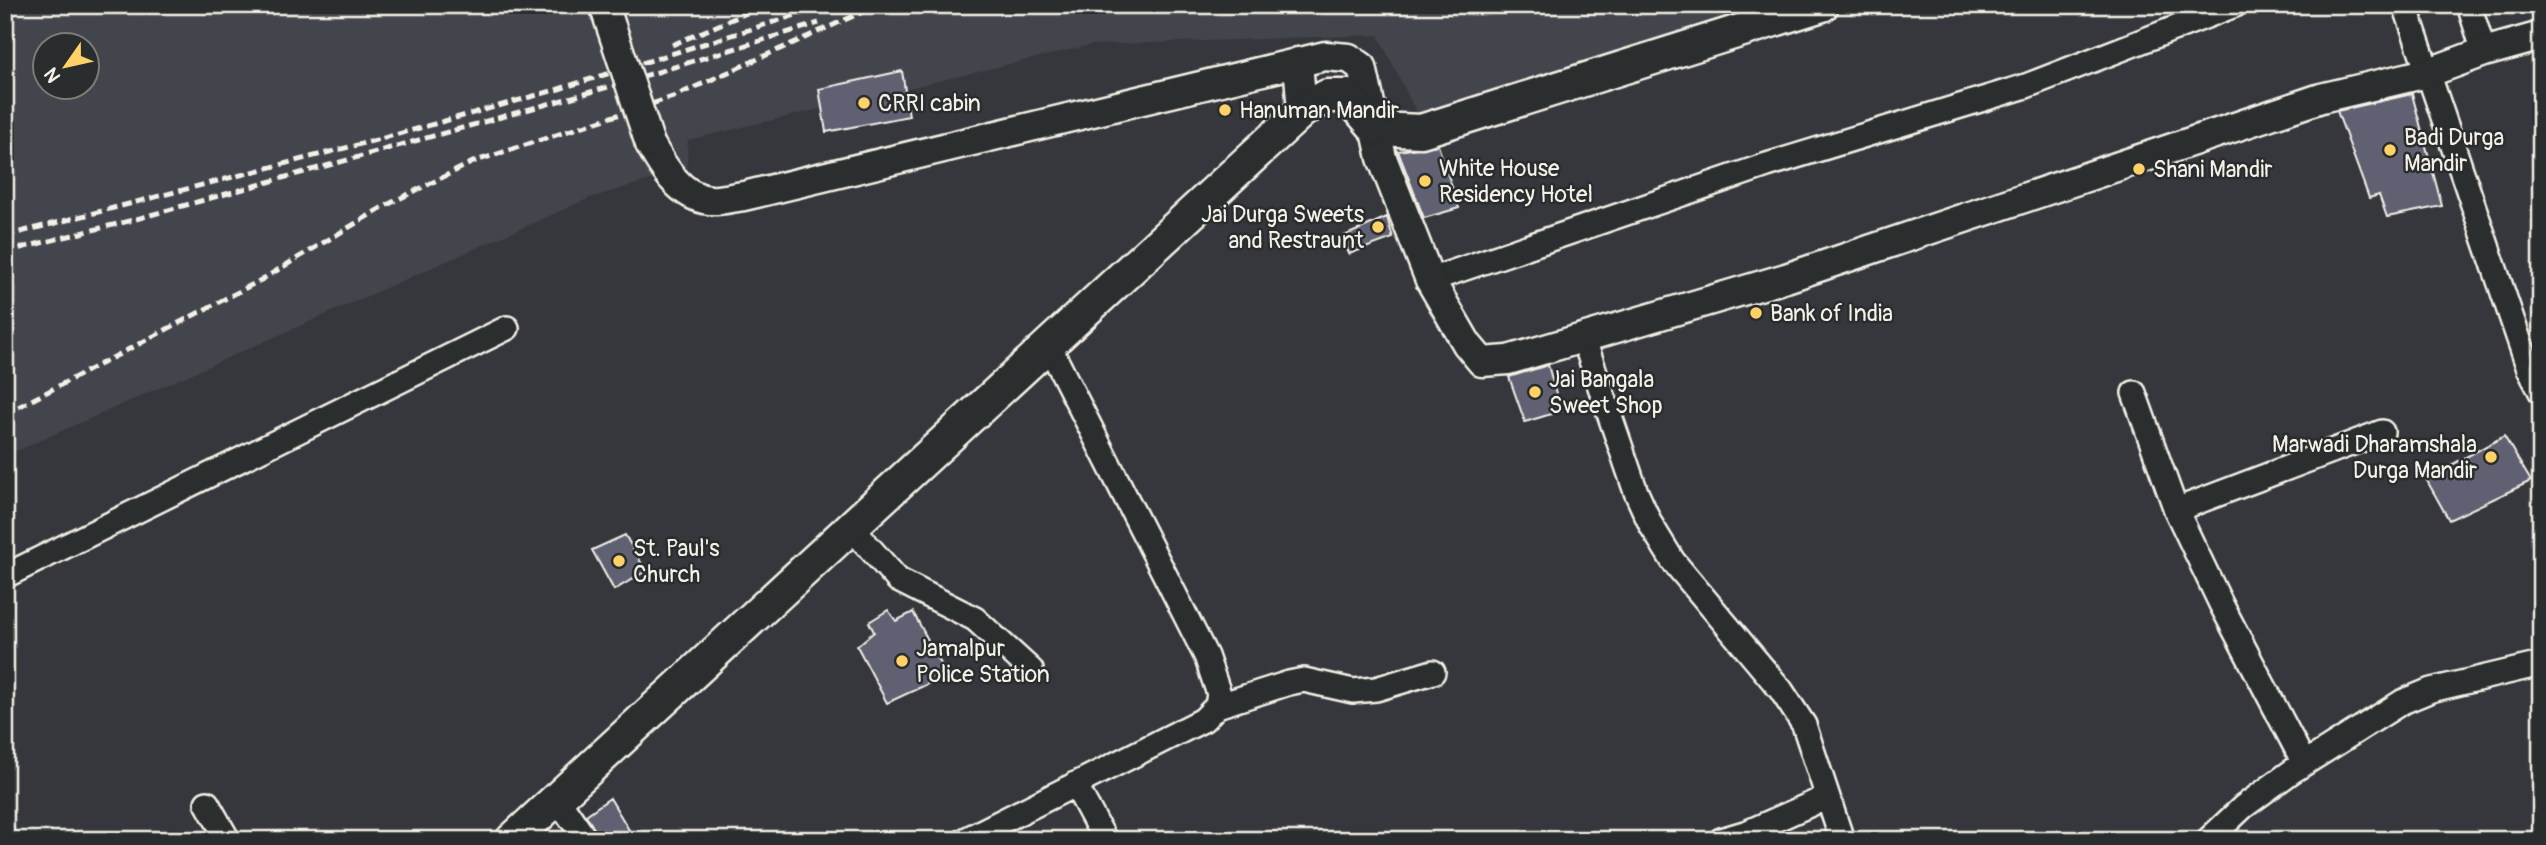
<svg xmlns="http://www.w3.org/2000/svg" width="2546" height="845" viewBox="0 0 2546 845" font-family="Pangolin,sans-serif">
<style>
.built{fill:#42444c;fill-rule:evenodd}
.building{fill:#616173;stroke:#f4f1e8;stroke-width:2}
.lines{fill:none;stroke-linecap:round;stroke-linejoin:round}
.minor-casing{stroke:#f4f1e8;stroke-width:28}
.tertiary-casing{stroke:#f4f1e8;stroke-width:33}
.secondary-casing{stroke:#f4f1e8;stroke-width:37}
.minor{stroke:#2a2d2e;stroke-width:23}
.tertiary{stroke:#2a2d2e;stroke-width:28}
.secondary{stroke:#2a2d2e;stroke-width:32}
.rail{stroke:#f4f1e8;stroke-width:5;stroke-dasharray:10 5;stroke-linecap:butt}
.tertiary-bridge-casing{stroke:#f4f1e8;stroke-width:33;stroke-linecap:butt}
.tertiary-bridge{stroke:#2a2d2e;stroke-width:28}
.poi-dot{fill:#ffd166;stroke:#2a2d2e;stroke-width:2.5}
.labels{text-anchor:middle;stroke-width:5;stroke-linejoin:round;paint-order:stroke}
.poi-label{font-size:23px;fill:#f4f1e8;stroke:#2a2d2e;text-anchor:start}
</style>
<rect width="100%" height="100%" fill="#35373c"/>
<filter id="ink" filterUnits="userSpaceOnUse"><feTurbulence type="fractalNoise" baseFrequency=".0143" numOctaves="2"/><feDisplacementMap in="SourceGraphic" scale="14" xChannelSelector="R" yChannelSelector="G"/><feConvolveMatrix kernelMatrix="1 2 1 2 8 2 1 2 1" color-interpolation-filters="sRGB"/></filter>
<g filter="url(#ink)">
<!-- built -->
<path class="built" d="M5,5H505L509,17L552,5H1761L1417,114L1378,35L1091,45L688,140L687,169L590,198L5,456ZM46,46H88V88H46Z"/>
<!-- building -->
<path class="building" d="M902,71L909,116L826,132L819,89Z
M2412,94L2442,206L2387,217L2379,195L2369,198L2337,111Z
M1438,145L1459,208L1424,218L1398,151Z
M1387,217L1393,238L1349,254L1342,237Z
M1548,365L1561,411L1525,422L1509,377Z
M2504,436L2531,481L2449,520L2426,479Z
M625,535L646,571L614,590L592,550Z
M888,610L896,621L913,612L947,675L887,703L857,646L874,632L869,622Z
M610,798L635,840H600L586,815Z"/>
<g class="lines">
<defs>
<path id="minor" d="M2405,5L2529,369L2541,392
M2469,5L2484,52
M1430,280L1767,165L2026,86L2235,5
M1583,337L1636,492L1651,525L1673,561L1781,690L1804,725L1842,840
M2134,393L2176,510L2221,604L2304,763
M2176,510L2382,432
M851,527L898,580L975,619L1031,670
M5,576L507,328
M1217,706L1289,683L1304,680L1353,691L1376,689L1433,672
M1075,784L1105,840
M557,798L586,840
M207,803L228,840
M965,840L1203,720L1217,706L1219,694L1206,656L1048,344
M1721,840L1748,832L1827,797
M2208,840L2243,807L2291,772L2402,702L2431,690L2541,664"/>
<path id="tertiary" d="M1298,62L1302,111
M650,144C663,167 680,197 710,200C721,201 734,197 744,196L1325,56L1349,58L1362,67L1382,158L1430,280L1467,344L1482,362L1508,360L1786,278L2321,98L2427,73L2484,52L2541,36"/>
<path id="secondary" d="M512,840L1302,111L1327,96H1348L1376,129L1421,131L1822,5"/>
</defs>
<!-- minor casing -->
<use href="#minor" class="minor-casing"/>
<!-- tertiary casing -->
<use href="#tertiary" class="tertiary-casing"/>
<!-- secondary casing -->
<use href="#secondary" class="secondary-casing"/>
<!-- minor -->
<use href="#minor" class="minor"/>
<!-- tertiary -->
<use href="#tertiary" class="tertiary"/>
<!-- secondary -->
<use href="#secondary" class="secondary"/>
<!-- rail -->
<path class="rail" d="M672,45L765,5
M5,236L384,138L559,89L828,5
M5,252L129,221L598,90L819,23
M5,414L261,280L383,207L473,162L673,97L878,5"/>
<defs>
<path id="tertiary-bridge" d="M604,5L650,144"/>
</defs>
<!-- tertiary-bridge casing -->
<use href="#tertiary-bridge" class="tertiary-bridge-casing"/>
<!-- tertiary-bridge -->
<use href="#tertiary-bridge" class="tertiary-bridge"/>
</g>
</g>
<!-- markers -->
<g class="poi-dot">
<circle cx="864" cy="103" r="7"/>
<circle cx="1225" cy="110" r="7"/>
<circle cx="2390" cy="150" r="7"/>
<circle cx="2139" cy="169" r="7"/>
<circle cx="1425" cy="181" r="7"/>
<circle cx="1378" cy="227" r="7"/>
<circle cx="1756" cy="313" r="7"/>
<circle cx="1535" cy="392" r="7"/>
<circle cx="2491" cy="457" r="7"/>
<circle cx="619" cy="561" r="7"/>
<circle cx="902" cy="661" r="7"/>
</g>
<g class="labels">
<!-- poi labels -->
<g class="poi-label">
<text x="878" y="111">CRRI cabin</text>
<text x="1239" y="118">Hanuman Mandir</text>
<text x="2404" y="145">Badi Durga<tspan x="2404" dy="26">Mandir</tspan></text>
<text x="1439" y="176">White House<tspan x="1439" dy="26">Residency Hotel</tspan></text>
<text x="2153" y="177">Shani Mandir</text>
<text x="1364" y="222" text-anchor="end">Jai Durga Sweets<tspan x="1364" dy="26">and Restraunt</tspan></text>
<text x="1770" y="321">Bank of India</text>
<text x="1549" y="387">Jai Bangala<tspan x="1549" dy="26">Sweet Shop</tspan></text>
<text x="2477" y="452" text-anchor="end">Marwadi Dharamshala<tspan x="2477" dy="26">Durga Mandir</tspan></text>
<text x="633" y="556">St. Paul's<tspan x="633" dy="26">Church</tspan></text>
<text x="916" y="656">Jamalpur<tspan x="916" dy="26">Police Station</tspan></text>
</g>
</g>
<!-- margin -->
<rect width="2546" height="845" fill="none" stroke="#2a2d2e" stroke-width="28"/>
<rect x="14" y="14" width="2518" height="817" fill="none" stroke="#f4f1e8" stroke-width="2.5" filter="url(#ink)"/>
<!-- north arrow -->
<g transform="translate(66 66) rotate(236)"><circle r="33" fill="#2a2d2e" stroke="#7b7b78" stroke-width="2"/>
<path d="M0-5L12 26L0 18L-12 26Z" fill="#ffd166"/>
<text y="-10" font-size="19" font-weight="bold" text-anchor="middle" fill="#f4f1e8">N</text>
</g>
</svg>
